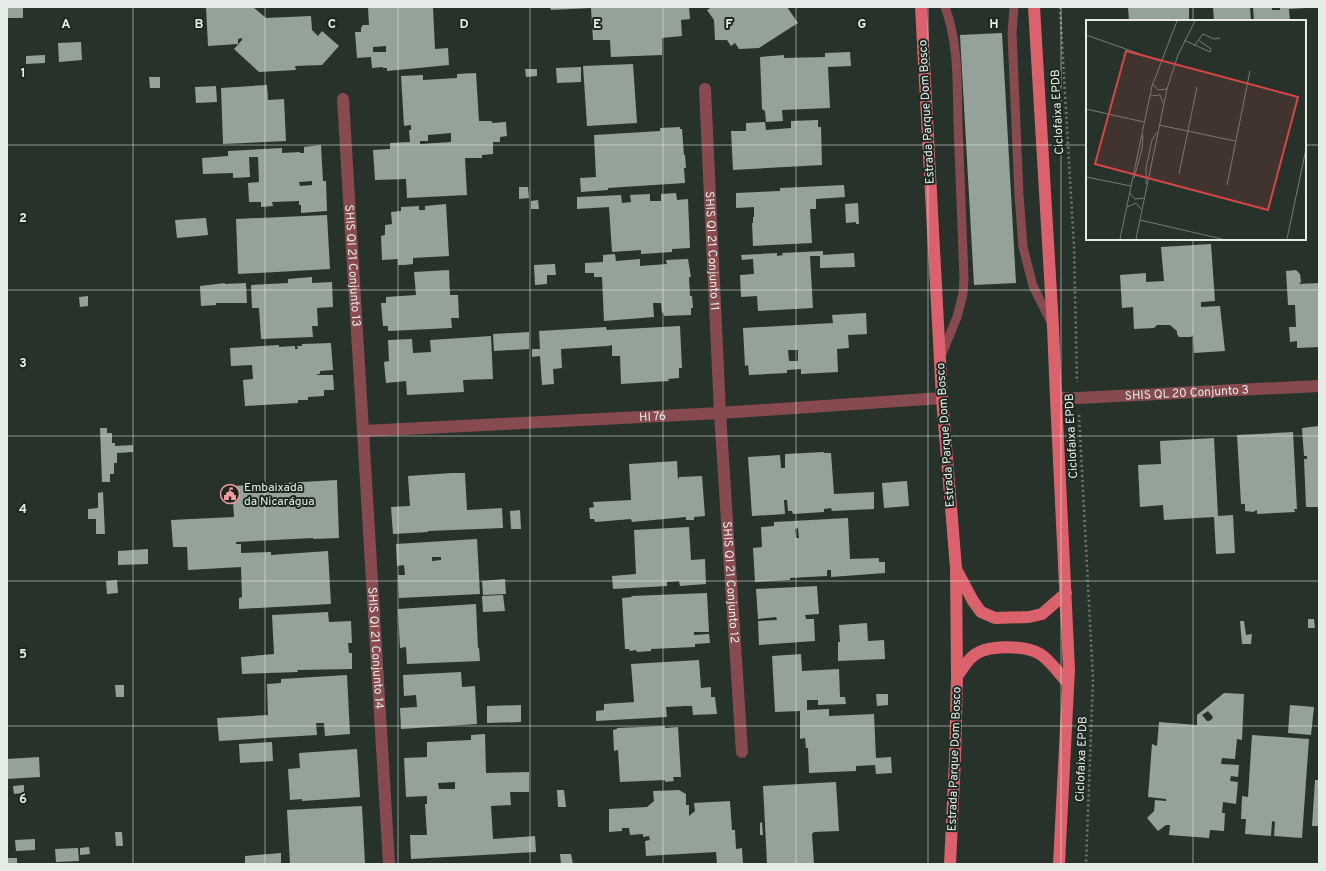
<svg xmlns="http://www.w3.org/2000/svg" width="1326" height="871" viewBox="0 0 1326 871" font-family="Overpass,sans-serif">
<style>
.building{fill:#95a29a;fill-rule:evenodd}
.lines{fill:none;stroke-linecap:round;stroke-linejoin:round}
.path{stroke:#707a73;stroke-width:2.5;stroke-dasharray:2 3;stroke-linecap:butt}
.service{stroke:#874b4f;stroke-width:9}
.minor{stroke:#874b4f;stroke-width:12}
.primary{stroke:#db616d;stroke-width:12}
.grid{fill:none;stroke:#e5ece7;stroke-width:1;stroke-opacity:0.55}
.labels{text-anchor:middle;stroke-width:4;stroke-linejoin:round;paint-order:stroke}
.street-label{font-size:12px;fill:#e5ece7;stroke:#1d2821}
.poi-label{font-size:12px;fill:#e5ece7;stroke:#1d2821;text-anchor:start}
.inset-road{fill:none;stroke:#737c76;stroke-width:1}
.view{fill:#d84545;fill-opacity:0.15;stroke:#d84545;stroke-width:2}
.inset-edge{fill:none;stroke:#e5ece7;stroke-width:2}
.grid-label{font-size:13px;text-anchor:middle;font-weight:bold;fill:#e5ece7;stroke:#1d2821;stroke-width:4;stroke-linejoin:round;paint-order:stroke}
</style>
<rect width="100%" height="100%" fill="#27322b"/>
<!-- building -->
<path class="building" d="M7,7H23V18H7Z
M206,7H253L266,18L311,16L312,30L318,36L322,31L339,46L322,65L295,66L296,70L259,72L234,49L242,40V38L238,39V44L208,46Z
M368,7H433L435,49L448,48L449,65L387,71V68H383V67L372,68L371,57L357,58L355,32H361V28L363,25H369ZM386,46V52H373V47Z
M550,7H689L690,19L681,20L682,36L662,38V55L611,57L610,40H593L591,8L551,10Z
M712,7H787L798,23L759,48L739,49L735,43L731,46L727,40H715L714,20L707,10Z
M1128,7H1189V21H1161V19L1129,21Z
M1213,7H1250L1251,21H1214Z
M1253,7H1272V10H1280V7H1307V8L1289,9L1290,21H1254Z
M1002,33L1016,283L974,285L960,35Z
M81,42L82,60L59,62L58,43Z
M850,52L851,66L828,67L830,108L782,110L783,121L766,122L765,111L762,109L760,57L784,55V58L825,57V53Z
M45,55V63L26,64V56Z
M633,64L637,123L587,126L583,66Z
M581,67V82L557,83L556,68Z
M525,69H537V76L526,77Z
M476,73L479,121H492V123L506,122L507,136L500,137V142H493V154L482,155V158H465L467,195L407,198L406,179L375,180L373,150L390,149V143L410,142L409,130H411V125L404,126L401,76L423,75V80L457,78V74ZM451,133V142L420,144V141H428V135Z
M149,77H160V88H150Z
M267,85L268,100L284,99L286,141L223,144L221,88Z
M216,86L217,102L196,103L195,87Z
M818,120V127H821L822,165L733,170L731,131H746V123L765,122L766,130L791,128V121Z
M680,127V129H682L684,155H685L686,168H684L685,183L608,188V190L581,192L580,178L596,177L594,135L660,131V128Z
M321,145L323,181H326L327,211L301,213V205H299V201L272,202L273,206L261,207V202H249L248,183L259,182L258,157H249L250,177L233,178V173L203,174L202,158L228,156V151L282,148V153L300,152V153H304V147ZM312,181V185L300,186L299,182Z
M844,185L845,197L816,199V209H810L812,243L753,246L752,223H753V217H754V207L736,208V193L780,191V188Z
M519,187H528L529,198L519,199Z
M676,193L677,200L688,199L690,248L672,249V252L641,254V250L612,252L609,207L577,209V197L621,195L622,203L631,202L630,195L650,194V201H661V194Z
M538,200L539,209H531V201Z
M858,203L859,224H856V222L846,223L845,204Z
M446,204L449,256L413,258V264L404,265H398V259L382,260L381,236L385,235V225L392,224L391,212L401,211V207L419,206V210H425V206Z
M327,215L330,269L238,274L236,219Z
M206,218L208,235L177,238L175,220Z
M1211,244L1215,301L1201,302V307L1220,306L1225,351L1194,353L1193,335L1191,337H1179L1177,334V331L1170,325H1157L1154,328L1134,329L1133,307L1122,308L1120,275L1146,273V282L1164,281L1161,247Z
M823,251V255L854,253L855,267L820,268V256H810L813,308L758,311L757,296L741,297L740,275L754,274L753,259L742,260L741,255L777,253V256L783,255L782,253Z
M615,254L616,261L640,259V266L667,264L666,260L688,259L691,277H689L690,296H692L693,308H691V315L664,316L663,312L662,313L661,303H653L654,317L604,321L602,277H594V273H585V263L603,262V255Z
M555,264L556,275H547V284L535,285L534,265Z
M449,270L450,295H458L459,318H451L452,328L388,331V326H383L381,303H386V297L416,295L414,272Z
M1296,270L1300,274L1301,282L1299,284L1319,283V347L1297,348V341L1290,342L1289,327H1296L1295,305H1288L1286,271Z
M312,277V283L332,282L333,307L317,308L318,326H312L313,337L261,339L259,308H252L251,285L288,283V279Z
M225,283V284L246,283L247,303H216V305L201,306L200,286Z
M88,296V306L80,307L79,297Z
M866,313L867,334L848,335L849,348L837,349L838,372L801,374V369L787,370V373L749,375L748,365L745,366L743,328L833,323L832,315ZM788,350H798V361H789Z
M680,326L682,368H679V378L668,379L669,381L621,384L620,356H612V345L608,346L607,332L608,346L561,349L562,368L553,369L554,384L542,385L540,356L532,357V349H540L539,331L606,327L607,330Z
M529,332V349L494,351L493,334Z
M491,336L493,379L463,380L464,392L407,395L406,381L386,383L384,362L389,361L388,340L412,339L413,353L431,352L430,340Z
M331,343L333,370L320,371V374H317V375H333L334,390H324V396L308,397V400H298V403L245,406L243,380L253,379L252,365L231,366L230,348L279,345V347L295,346V349H298L297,346H302V344Z
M1319,426V507H1306L1304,459H1307V456H1304L1302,428Z
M100,428H107V433H112V443H115V446L133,445V452L117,453V463H114V474H110V482H102Z
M1293,432L1297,509H1294L1295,512L1257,514V510L1253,512L1245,511V504H1241L1237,435Z
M1214,438L1218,516L1233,515L1235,553L1216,554L1214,517L1164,520L1163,505L1140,507L1138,465L1161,464L1160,441Z
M824,452V453H831L834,494L874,492V509L832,511L831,508L824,509V512L793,514L792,511H788L787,500H784L785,514L752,516L748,457L780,455L781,468H785V454Z
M677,461L678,480L679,477L702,476L705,516L694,517V520H686V517L632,522L631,519L595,522L594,519H590L589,508L594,507L593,502L631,500L629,464Z
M452,473H465L467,510L502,508L503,528L428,531V532L393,534L391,507L410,506L408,476Z
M337,480L339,538L313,539V538L236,542V544H241V553L271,552V555L328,551L331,604L239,609V598L242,597L241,567L188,570L187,547H173L171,520L234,517L232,486Z
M907,481L909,506L884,508L882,483Z
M103,492L105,534H96V519H88V509L98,508V493Z
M520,510L521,529H511L510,511Z
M848,518L850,559L879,558V562H885V573L831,577V570H827V576L790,578V580L755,582L753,548L762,547L761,527L774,526V522ZM798,528L799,538H796L795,529Z
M689,527L691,560L705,559L706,584L680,586L679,581L667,582V586L613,589L612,576L636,574L634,530Z
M477,539L480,594L399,598L398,575H405L404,565L397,566L396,544ZM432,557H441V560L432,561Z
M148,549V564L118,565V551Z
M505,579L506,594L483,595L482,581Z
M117,580L118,593L107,594L106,581Z
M817,586L819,614L805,615L806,619H814L815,641L759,645L758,621L777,620L776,617L758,619L756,589Z
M707,593L709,632H694V635L709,634L710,643L695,644V647L651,649V651L637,652L636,650L630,651L629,649H625L622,598L632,597L631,596Z
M503,595L505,611L483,612L482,596Z
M476,604L478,648H479L480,661L407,664L406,647L400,648L398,609Z
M328,612L329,622L351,621L352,643H348L349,653H352V669L297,670L298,672L242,674L241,657L274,654L272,615Z
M1308,619H1314L1315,628H1308Z
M1240,621H1244L1246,635L1252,634L1251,644H1242Z
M867,623L868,641L884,640L885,659L838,661V642H840L839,625Z
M801,654L802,671L839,669L840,697H845L846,704L818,705V700H807V710L829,709V716L874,714L876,758L891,757L892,773L876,774L875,765L856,766V771L809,773L808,748H806L805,738L800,739V711L775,712L772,656Z
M699,660L701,688L711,687V697H715L717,714L693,715L692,706H685L666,707L667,717L596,721V711L604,710V704L634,702L631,664Z
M461,672L462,687L475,686L477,724L401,729L400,708L417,707L416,695L404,696L403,675Z
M347,675L350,734L325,736L324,723H316L317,735L219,741L217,718L268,715L267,684L281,683V679Z
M115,685H124V697H116Z
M1224,693L1244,694L1242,740L1237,739L1235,759L1222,758L1221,764L1239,765L1238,777L1231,776L1230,781L1238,782L1236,804L1223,802L1222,813H1225L1224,831L1210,830L1209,838L1169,835L1170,825H1166L1158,831L1147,818L1154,811L1155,800L1166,801V799L1148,797L1152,744L1157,746L1159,722L1197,725V715ZM1208,711L1213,717L1212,719L1209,721H1207L1202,715Z
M876,694H888V705L877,706Z
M521,705V722L487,723V706Z
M1290,705L1314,707L1311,735L1288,733Z
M665,726V728L678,727L681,777H673L674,781L665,782V780L620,782L618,750L614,751L613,730L617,729V728Z
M485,734L486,773L529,772V792H510L511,805L491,806L493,839L535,836L536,852L411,859L410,835H427L425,804H427V796L406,797L404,758L427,757V742L471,740V735ZM455,782V789H439L438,783Z
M1252,735L1309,739L1302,838L1274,836L1275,822L1272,821L1271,836L1245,834L1246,819H1241L1242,796L1248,797Z
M272,742L273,761L240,763L239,744Z
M357,749L360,797L302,801V799L290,800L288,769L300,768L299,753Z
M39,757L40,777L7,779V759Z
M1315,780H1319V826H1312Z
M836,782L839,831L814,832L812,834L814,864H767L763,786Z
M24,785V793L14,794L13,786Z
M557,790H564L566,807H558Z
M679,790L686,794V805H689V816L695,811L694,803L730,801L732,830H735L736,849L742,848L743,864H717L716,852L646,856L645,841L650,840L649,836L643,837V834L630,835L629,828H622V831L609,832V809L647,807L654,801L653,791Z
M362,806L365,864H290L287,810Z
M762,822L763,835H760V823Z
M115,832H122L123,846H116Z
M35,839V850L16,851L15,840Z
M89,847L90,854L80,855V848Z
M78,848L79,861L56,862L55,849Z
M281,853V864H245V856Z
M560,854H571L573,864H561Z
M7,858H17V864H7Z"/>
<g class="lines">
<!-- path -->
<path class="path" d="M1060,7L1074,247L1077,382
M1079,415L1093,679L1086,864"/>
<!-- service -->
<path class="service" d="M1014,7L1012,33L1019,195L1023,247L1033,286L1052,324
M941,356L957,317L963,294L964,279C962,228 960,176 958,124C957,86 959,44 945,7"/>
<!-- minor -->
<g class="minor">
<path id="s1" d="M705,89L720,413L742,752"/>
<path id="s2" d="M343,99L389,864"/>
<path id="s3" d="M1056,398H1078L1319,386"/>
<path id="s4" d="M364,431L720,413L942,398"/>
</g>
<!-- primary -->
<path class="primary" d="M921,7L942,398L956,568L957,676L955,759L950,864
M1034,7L1053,327L1056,398L1069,669L1059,864
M956,569L973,601L981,612L995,618L1029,617L1042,614L1066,593
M957,676C962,670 966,662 972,657C985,644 1025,645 1040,654C1049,659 1061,676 1068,683"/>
</g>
<!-- grid -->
<path class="grid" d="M133,7V864M265,7V864M398,7V864M530,7V864M663,7V864M796,7V864M928,7V864M1061,7V864M1193,7V21M7,145H1087M1305,145H1319M1193,239V864M7,290H1319M7,436H1319M7,581H1319M7,726H1319"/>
<!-- icons -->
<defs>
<symbol id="civic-ring" viewBox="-11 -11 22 22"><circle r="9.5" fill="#1d2821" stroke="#f49b9f" stroke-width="1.5"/><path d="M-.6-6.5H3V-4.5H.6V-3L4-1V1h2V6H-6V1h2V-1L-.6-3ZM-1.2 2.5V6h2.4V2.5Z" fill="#f49b9f"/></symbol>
</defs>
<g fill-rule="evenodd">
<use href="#civic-ring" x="219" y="483" width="22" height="22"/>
</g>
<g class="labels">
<!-- street labels -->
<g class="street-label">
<text transform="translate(926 112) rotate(-93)" y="4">Estrada Parque Dom Bosco</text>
<text transform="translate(1057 112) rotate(-93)" y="4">Ciclofaixa EPDB</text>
<text dy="4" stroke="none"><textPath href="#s1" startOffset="162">SHIS QI 21 Conjunto 11</textPath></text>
<text dy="4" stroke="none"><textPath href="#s2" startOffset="167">SHIS QI 21 Conjunto 13</textPath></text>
<text dy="4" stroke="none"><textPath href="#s3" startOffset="131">SHIS QL 20 Conjunto 3</textPath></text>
<text dy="4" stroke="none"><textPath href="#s4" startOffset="289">HI 76</textPath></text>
<text transform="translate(945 435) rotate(-94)" y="4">Estrada Parque Dom Bosco</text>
<text transform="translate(1071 436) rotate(-93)" y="4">Ciclofaixa EPDB</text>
<text dy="4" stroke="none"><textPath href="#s1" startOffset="494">SHIS QI 21 Conjunto 12</textPath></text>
<text dy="4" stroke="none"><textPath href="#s2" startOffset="550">SHIS QI 21 Conjunto 14</textPath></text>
<text transform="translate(954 759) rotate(-88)" y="4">Estrada Parque Dom Bosco</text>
<text transform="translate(1081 759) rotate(-88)" y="4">Ciclofaixa EPDB</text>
</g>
<!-- poi labels -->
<g class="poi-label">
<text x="244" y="491">Embaixada<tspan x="244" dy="14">da Nicarágua</tspan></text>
</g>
</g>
<!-- overview -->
<g transform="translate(1086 20)">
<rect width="220" height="220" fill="#27322b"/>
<path class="inset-road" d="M0,15L74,41M98,20L124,32L125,29L112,20M108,26L117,14L128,19L134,18M67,64L72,70L81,69M64,76L74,75L77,83M0,89L58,102M73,105L149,121M93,154L111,67M0,157L45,166M48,158L56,129L57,115M60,164V148L66,120L71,112M141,165L164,51M44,173L49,179L59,178M41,187L50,183L55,189M54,200L136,219M34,219L66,66L91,1M50,219L81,69L92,35L109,1M201,219L220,129"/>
<path class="view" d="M40,31L212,77L182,190L9,144Z"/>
<rect width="220" height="220" class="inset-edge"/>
</g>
<g class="grid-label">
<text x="66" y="28">A</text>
<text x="199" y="28">B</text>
<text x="332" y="28">C</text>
<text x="464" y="28">D</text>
<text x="597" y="28">E</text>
<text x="729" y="28">F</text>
<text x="862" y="28">G</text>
<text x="994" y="28">H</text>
<text x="23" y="77">1</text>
<text x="23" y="222">2</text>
<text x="23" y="367">3</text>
<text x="23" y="513">4</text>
<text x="23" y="658">5</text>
<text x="23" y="803">6</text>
</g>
<!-- border -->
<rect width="1326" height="871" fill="none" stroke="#e5ece7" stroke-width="16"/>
</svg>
